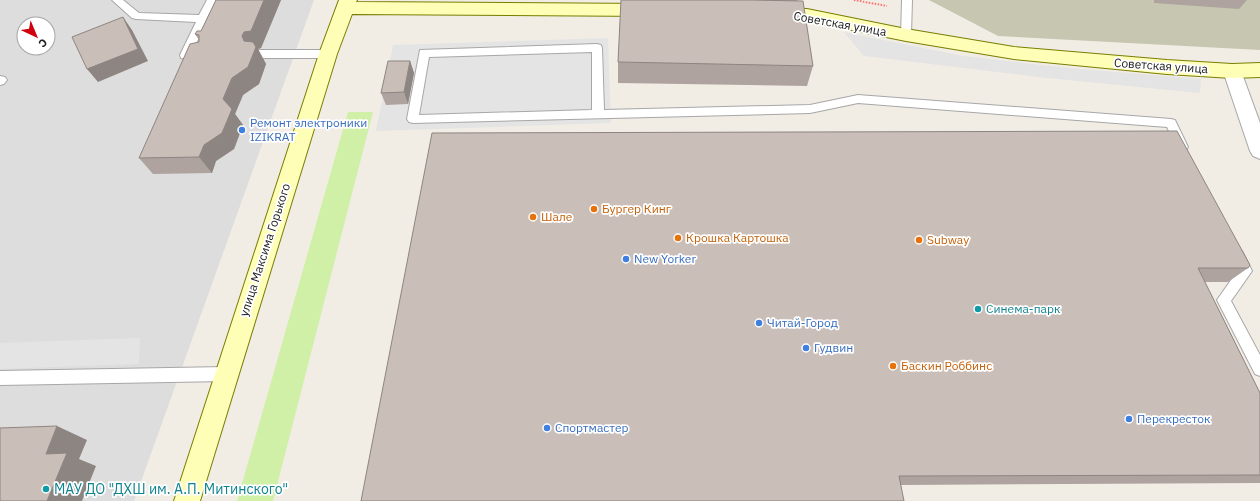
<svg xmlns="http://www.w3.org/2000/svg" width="1260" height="501" viewBox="0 0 1260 501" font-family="'IBM Plex Sans',sans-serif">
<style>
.residential{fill:#dedddd;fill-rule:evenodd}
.construction{fill:#c7c6b0}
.grass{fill:#d0f0a7}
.parking{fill:#e4e4e4}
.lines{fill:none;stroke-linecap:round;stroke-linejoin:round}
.lane-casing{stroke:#a7a7a7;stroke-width:2}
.street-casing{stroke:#a7a7a7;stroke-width:2}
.secondary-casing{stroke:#797e00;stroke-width:2}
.path{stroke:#ff6f69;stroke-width:2;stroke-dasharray:1.5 1.5;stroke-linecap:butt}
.lane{fill:#fff;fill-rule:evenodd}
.street{fill:#fff;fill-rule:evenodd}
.secondary{fill:#fffeb6;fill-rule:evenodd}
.wall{fill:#aea39e}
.shaded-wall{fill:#8d8581}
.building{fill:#cabeb8;stroke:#8d8581}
.shop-dot{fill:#3f7fe0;stroke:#fff;stroke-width:1.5}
.food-dot{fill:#e8710a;stroke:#fff;stroke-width:1.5}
.culture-dot{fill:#0f9aa8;stroke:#fff;stroke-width:1.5}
.labels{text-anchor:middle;stroke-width:3.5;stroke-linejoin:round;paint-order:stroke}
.street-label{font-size:12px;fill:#202020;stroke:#fff}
.shop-label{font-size:12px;fill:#366cbe;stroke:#fff;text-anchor:start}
.food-label{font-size:12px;fill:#c56008;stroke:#fff;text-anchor:start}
.culture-label{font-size:12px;fill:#0d838f;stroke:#fff;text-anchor:start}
.near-culture-label{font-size:14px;fill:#0d838f;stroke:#fff;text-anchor:start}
</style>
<rect width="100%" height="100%" fill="#f1ede5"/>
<!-- residential -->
<path class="residential" d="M0,0H314L134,501H0ZM24,24H48V48H24Z"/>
<!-- construction -->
<path class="construction" d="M929,0H1260V50L998,36Z"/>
<!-- grass -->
<path class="grass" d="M348,112H373L273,501H237Z"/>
<!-- parking -->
<path class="parking" d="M844,32L963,56L1068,68L1201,79L1200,93L1047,78L864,56Z
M608,38L611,123L376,131L393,45Z
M140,338L139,364L0,369V343Z"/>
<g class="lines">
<defs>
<path id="lane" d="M112,0H123L139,13L199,15L207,0H217L192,52L196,56L195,59L191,60L181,58L180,55L196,22L136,19L132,18Z
M902,0H912L911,35L910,38H902L901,35Z
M597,44L601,45L602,48L604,110L810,105L858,95L1171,119L1175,120L1188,147L1186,150L1182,152L1178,150L1167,127L858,103L810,113L413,123L409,122L407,119L420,50ZM592,52V110L419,115L429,57Z
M259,50H328L332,51L333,54L332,57L328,58H259L255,57L254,54L255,51Z
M0,76L5,77L7,80L4,84L0,85Z
M1237,249L1242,251L1252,271L1231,301L1260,355V376L1255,374L1217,300L1238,270L1230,255L1232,251Z
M226,367L231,369L233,374L231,379L226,381L0,385V371Z"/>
<path id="street" d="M1232,64L1239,66L1241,71L1260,123V159L1253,156L1250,151L1223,71L1225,66Z"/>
<path id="secondary" d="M339,0H357L356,2L650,4L656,6L659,10L656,14L650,16L352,14L337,54L200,501H174L319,54Z
M777,8L807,9L906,29L1014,47L1167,60L1232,64L1260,63V77L1232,78L1167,74L1014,59L906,41L807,21L777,20L771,18L768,14L771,10Z"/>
</defs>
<!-- lane casing -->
<use href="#lane" class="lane-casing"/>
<!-- street casing -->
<use href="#street" class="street-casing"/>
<!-- secondary casing -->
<use href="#secondary" class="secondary-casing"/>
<!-- path -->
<path class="path" d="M854,0L887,6"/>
<!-- lane -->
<use href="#lane" class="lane"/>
<!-- street -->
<use href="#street" class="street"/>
<!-- secondary -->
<use href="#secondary" class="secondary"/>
</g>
<!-- wall -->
<path class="wall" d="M216,0H281L261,48L258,49L266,64L259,84L243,95L235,114L243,125L234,149L216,161L212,173L153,174L139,158L199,42V40L195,34L201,31Z
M621,0H798L797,1L813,66L807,86L618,83V62Z
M1154,0H1247L1239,9L1154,3Z
M410,61L414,73L408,104L386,105L381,93Z
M1177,131L1248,268L1228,282H1205L1260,393V483L901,485L361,501Z"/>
<!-- shaded-wall -->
<path class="shaded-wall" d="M264,0H281L261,48L258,49L266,64L259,84L243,95L235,114L243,125L234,149L216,161L212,173L199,157L223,99L244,41L242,36Z
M123,17L132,30L148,61L98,82L87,69Z
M410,61L414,73L408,104L404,92Z
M57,426L87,440L79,459L96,466L82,501H47L46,454Z"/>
<!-- building -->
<path class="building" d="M216,0H264L251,31L244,32L242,36L244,41L253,42L256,47L248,67L232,78L223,99L232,109L222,133L204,145L199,157L139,158L190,44L199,42V35L195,34L197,31H201Z
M621,0H751L803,1L813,66L618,62Z
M123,17L138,49L87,69L72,37Z
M388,61H410L404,92L381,93Z
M1177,131L1250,265L1248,268H1198L1260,393V475L899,476L904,501H361L432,133Z
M57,426L46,454L67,453L47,501H0V428Z"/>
<!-- markers -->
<g class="shop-dot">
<circle cx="242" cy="130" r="4"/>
<circle cx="626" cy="259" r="4"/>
<circle cx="759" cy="323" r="4"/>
<circle cx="806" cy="348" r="4"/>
<circle cx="1129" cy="419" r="4"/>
<circle cx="547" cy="428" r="4"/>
</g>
<g class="food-dot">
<circle cx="594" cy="209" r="4"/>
<circle cx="533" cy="217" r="4"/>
<circle cx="678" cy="238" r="4"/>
<circle cx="919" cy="240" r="4"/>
<circle cx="893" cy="366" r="4"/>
</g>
<g class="culture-dot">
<circle cx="978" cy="309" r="4"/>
<circle cx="46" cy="489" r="4"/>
</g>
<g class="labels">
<!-- street labels -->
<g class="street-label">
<text transform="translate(840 24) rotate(10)" y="4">Советская улица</text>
<text transform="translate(1161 66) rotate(4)" y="4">Советская улица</text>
<text transform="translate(265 250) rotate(-72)" y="4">улица Максима Горького</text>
</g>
<!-- shop labels -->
<g class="shop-label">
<text x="250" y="127">Ремонт электроники<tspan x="250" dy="14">IZIKRAT</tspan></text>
<text x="634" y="263">New Yorker</text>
<text x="767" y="327">Читай-Город</text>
<text x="814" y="352">Гудвин</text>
<text x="1137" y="423">Перекресток</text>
<text x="555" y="432">Спортмастер</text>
</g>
<!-- food labels -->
<g class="food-label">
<text x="602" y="213">Бургер Кинг</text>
<text x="541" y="221">Шале</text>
<text x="686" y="242">Крошка Картошка</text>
<text x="927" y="244">Subway</text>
<text x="901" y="370">Баскин Роббинс</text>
</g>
<!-- culture labels -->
<g class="culture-label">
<text x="986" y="313">Синема-парк</text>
</g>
<!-- near-culture labels -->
<g class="near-culture-label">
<text x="54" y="494">МАУ ДО "ДХШ им. А.П. Митинского"</text>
</g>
</g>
<!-- north arrow -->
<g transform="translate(36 36) rotate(136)"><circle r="19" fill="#ffffff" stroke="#a6a6a6"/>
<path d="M0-3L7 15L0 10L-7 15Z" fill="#d0000e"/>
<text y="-6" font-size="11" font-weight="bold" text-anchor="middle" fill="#202020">С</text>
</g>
</svg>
